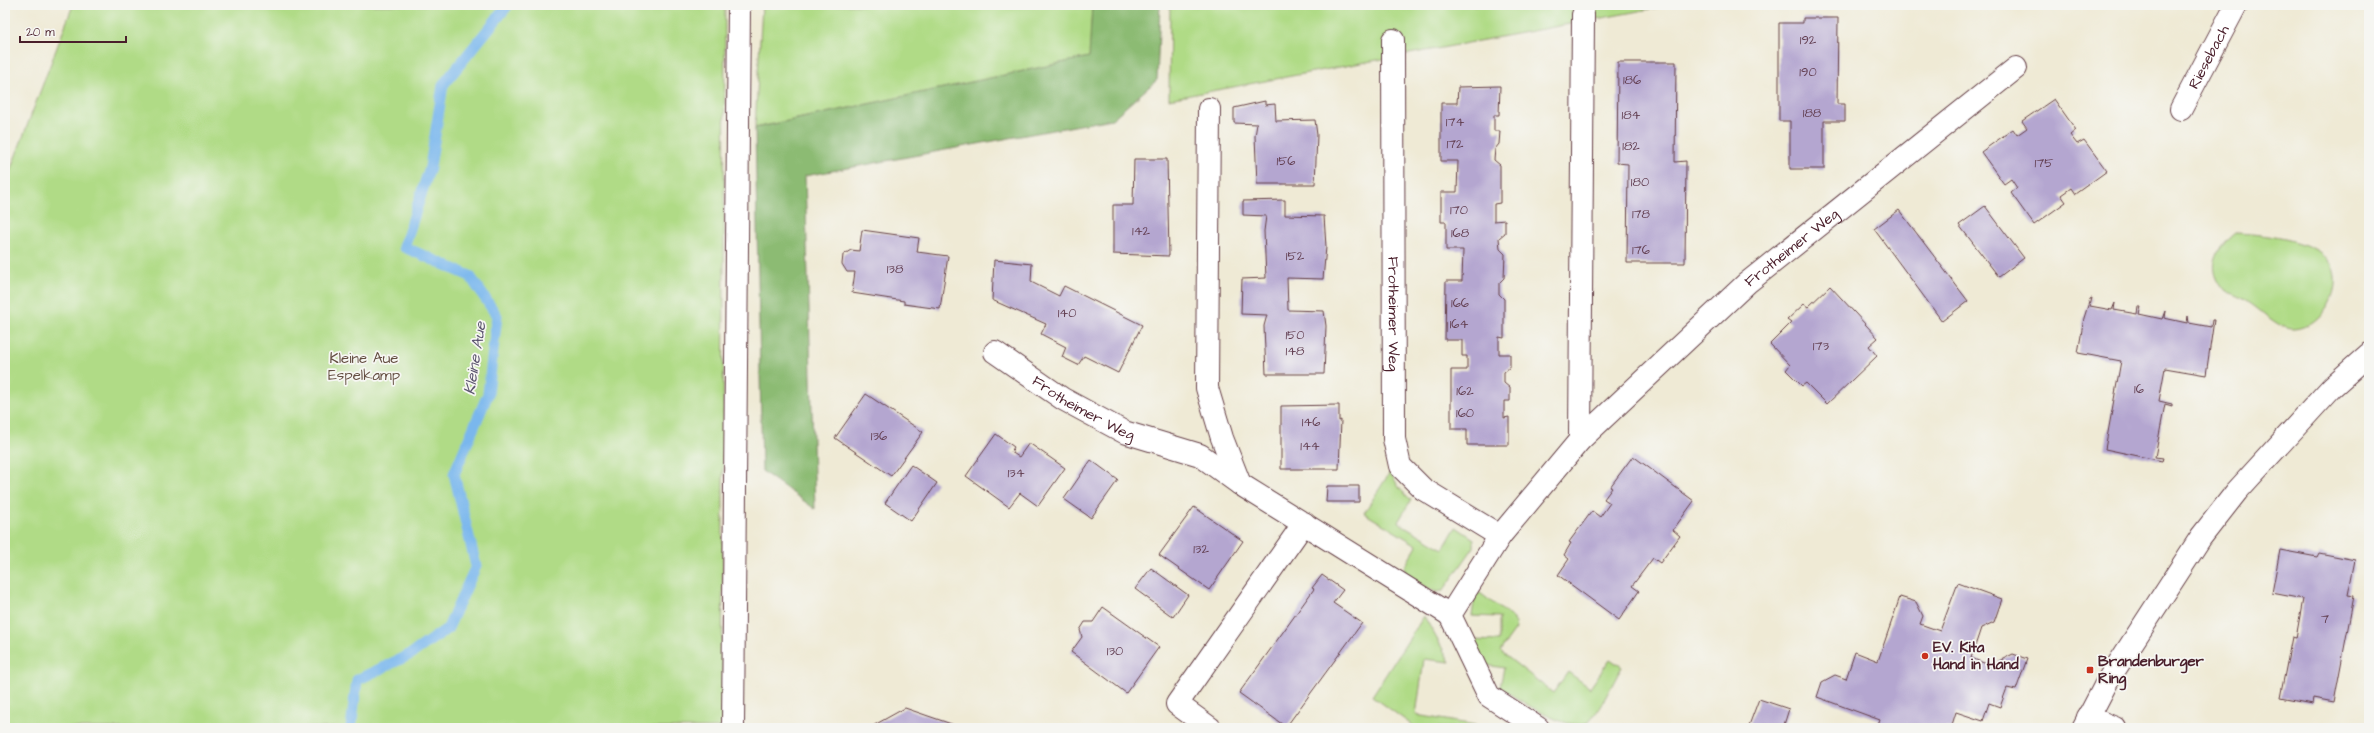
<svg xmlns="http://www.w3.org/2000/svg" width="2374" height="733" viewBox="0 0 2374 733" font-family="'Architects Daughter',sans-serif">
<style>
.green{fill:#b0db86;stroke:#7d7d58}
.forest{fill:#8cbb73;stroke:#6b6d4f}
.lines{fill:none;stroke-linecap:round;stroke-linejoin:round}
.stream{stroke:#7ab7ed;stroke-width:11}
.building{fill:#b4a6d0}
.minor-casing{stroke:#633d44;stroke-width:24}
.minor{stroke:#fff;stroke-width:22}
.poi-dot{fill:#c8321e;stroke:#f6f6f2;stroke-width:1.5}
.labels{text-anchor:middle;stroke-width:3.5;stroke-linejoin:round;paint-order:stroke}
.number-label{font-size:13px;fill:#644154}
.street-label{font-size:15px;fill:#4a1f2b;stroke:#f6f6f2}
.park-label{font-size:15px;fill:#644e42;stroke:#f6f6f2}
.poi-label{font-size:15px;font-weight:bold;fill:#4a1f2b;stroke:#f6f6f2;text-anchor:start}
.water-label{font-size:16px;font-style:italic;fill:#5b546f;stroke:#f6f6f2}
</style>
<rect width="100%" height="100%" fill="#f6f6f2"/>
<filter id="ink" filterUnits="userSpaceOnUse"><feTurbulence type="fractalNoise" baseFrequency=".025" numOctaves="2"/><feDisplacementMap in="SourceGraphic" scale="8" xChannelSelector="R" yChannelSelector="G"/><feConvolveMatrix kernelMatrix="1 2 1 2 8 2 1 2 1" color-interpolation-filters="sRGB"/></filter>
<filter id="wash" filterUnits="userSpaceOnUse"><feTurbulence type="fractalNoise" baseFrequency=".012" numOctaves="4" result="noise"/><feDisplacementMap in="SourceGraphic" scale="16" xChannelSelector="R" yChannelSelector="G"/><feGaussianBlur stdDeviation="0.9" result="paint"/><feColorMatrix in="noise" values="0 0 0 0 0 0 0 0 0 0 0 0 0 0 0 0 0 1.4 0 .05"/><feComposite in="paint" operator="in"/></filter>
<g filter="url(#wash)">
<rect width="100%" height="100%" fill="#efead5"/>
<!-- green -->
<path class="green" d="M73,5H725L722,728H5V184Z
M762,5H1092L1090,57L755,128Z
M1170,5H1671L1169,99Z
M2235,233C2260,234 2313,239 2329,261C2347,285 2323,327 2294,329C2274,330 2250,295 2226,292C2206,270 2214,250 2235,233Z
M1390,472L1400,489L1411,500L1398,522L1443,549L1456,527L1474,539V547L1443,591L1436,592L1408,578L1404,568L1417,545L1364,513Z
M1480,593L1514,619L1516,629L1500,651L1553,693L1568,672L1590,688L1610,659L1622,667C1612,684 1601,709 1588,723C1568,733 1517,699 1500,687L1504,668L1486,665L1472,640L1499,641V617L1472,616L1475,594Z
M1424,616L1450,662L1424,659L1416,715L1493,728H1416L1372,696Z"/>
<!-- forest -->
<path class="forest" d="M1092,5H1160L1157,80L1112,119L805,176L815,509L762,471L755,128L1089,57Z"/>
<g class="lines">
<!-- stream -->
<path class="stream" d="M351,728L357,680L411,654L448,628L476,566L454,474L488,394L497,316L470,276L404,247L430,167L443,85L508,5"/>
</g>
<g id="blocks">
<!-- building -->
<path class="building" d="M1803,18H1838L1837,104H1845V121H1824V169H1790V121H1779V23H1803Z
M1618,62H1676L1675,162L1686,161L1685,263H1627L1628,164L1617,163Z
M1500,86L1499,115H1494V131H1500L1499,144L1495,149L1494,160L1500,165V203L1494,204V221L1505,220V233L1499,238L1500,249L1505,254L1504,278L1499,283V294L1504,299V338L1499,337V354H1510V367L1504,372V383L1510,388V401H1504V418L1509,417V445H1467V429H1451V370H1467V356H1462V340H1445L1446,281H1462L1463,250H1446V222H1441V192H1457L1458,161H1441V103H1457L1458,87Z
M2054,99L2076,130L2070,135L2077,144L2084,140L2107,171L2075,194L2071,188L2061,195L2066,202L2034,225L2011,193L2017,188L2011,179L2004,184L1981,152L2013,129L2017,135L2027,128L2022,121Z
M1265,101V105L1275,104L1276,121L1315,120L1317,135L1315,184H1257L1255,136L1257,124L1234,123V108Z
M1134,159H1167L1169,256L1113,254V205H1133Z
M1285,200V215L1324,216L1326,247L1323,279L1287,278L1288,310L1324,311L1326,326L1324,374H1266L1264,326L1267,315L1241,314L1242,279L1266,278L1264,231L1266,216L1243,215V201Z
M1985,206L2024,258L1999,277L1959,225Z
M1899,210L1968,301L1942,321L1874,229Z
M862,230L919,238L917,252L948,256L940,309L904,304V301L852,293L855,272H847L842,264L843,255L851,250L859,251Z
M994,260L1032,264L1031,282L1059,296L1064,286L1142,325L1118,373L1084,356L1078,365L1062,357L1066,347L1041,334L1046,324L992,300Z
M1830,286L1878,338L1869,346L1877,356L1827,404L1806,383L1802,386L1786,370L1790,365L1770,344L1791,323L1787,320L1804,304L1808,307Z
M2092,298L2090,306L2112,310L2115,303L2114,310L2137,314L2138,307H2141L2139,314L2162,319L2165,311L2164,318L2187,323L2188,316L2189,323L2211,327L2212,320H2214L2206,375L2165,368L2159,401L2172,404V406L2165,404L2155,457L2163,458L2162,461L2105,449L2121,361L2078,353L2084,318L2090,299Z
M866,394L923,432L891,476L835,438Z
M1339,405V421L1341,420L1339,469H1281V406Z
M996,434L1014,447L1011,452L1019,457L1029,443L1065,468L1038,506L1020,493L1009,507L966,476Z
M1633,456L1694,501L1673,530L1680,536L1660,563L1653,558L1632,586L1639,591L1619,620L1558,575L1569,559L1564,555L1571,543L1569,542L1592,511L1600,517L1610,503L1604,499L1612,488L1610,487Z
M1091,460L1118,480L1091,518L1064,499Z
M911,465L937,483L911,521L885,503Z
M1327,486H1359V502H1326Z
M1194,507L1243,541L1209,590L1159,555Z
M2280,550L2317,557L2319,553L2355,560L2348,595L2354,596L2334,702L2313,698L2312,704L2280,698L2292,637L2296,638L2303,599L2272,593Z
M1151,568L1188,595L1173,617L1135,589Z
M1322,575L1343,590L1333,603L1362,623L1286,727L1239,693L1314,589L1312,588Z
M1958,583L2002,599L1994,622L1981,628L1971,658L1997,668L1999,661L2013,654L2027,659L2016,690L2007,688L2000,707L1989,703L1983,721L1956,712L1951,728H1877L1880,720L1817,697L1822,682L1835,675L1846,679L1855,652L1878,661L1900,597L1916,602L1923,616L1920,624L1940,631Z
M1103,607L1159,647L1126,693L1071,652L1082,637L1080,630L1085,622H1093Z
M1759,699L1789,709L1783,728H1748Z
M905,708L963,728H869Z"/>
</g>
</g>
<g filter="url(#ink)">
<use href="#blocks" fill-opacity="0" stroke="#633d44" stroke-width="1"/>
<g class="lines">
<defs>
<g id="minor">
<path id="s1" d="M1393,40L1394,439L1400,466L1423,489L1500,536"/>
<path d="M1209,109L1207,388L1222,438L1240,484"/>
<path id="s2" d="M2181,109L2236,5"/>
<path id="s3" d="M995,352L1063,399L1124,432L1200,455L1240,484L1450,615"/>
<path d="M1580,440L1583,15"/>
<path d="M2088,717L2115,728"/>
<path d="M733,728L739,5"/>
<path d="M1210,728L1177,704L1304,523"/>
<path id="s4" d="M1538,728L1489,696L1450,615L1500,536L1580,440L1747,283L2016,68"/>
<path d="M2083,728L2108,680L2201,537L2237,491L2332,387L2369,354"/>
</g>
</defs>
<!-- minor casing -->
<use href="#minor" class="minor-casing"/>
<!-- minor -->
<use href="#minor" class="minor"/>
</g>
</g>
<!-- markers -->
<g class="poi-dot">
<circle cx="1925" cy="656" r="4"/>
<rect x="2086" y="666" width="8" height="8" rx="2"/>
</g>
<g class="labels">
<!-- number labels -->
<g class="number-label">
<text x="1808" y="44">192</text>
<text x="1808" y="76">190</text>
<text x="1632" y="84">186</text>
<text x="1812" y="117">188</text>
<text x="1631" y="119">184</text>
<text x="1455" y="126">174</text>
<text x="1455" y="148">172</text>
<text x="1631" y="150">182</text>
<text x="1286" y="165">156</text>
<text x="2044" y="167">175</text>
<text x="1640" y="186">180</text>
<text x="1459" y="214">170</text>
<text x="1641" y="218">178</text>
<text x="1141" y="235">142</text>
<text x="1460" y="237">168</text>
<text x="1641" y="254">176</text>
<text x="1295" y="260">152</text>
<text x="895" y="273">138</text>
<text x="1460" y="307">166</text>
<text x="1067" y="317">140</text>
<text x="1459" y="328">164</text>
<text x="1295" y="339">150</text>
<text x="1821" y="350">173</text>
<text x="1295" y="355">148</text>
<text x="2139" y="393">16</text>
<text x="1465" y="395">162</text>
<text x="1465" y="417">160</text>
<text x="1311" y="426">146</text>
<text x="879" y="440">136</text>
<text x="1310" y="450">144</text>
<text x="1016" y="477">134</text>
<text x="1201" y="553">132</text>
<text x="2325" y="623">7</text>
<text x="1115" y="655">130</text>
</g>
<!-- street labels -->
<g class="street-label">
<text dy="5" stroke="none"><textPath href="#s2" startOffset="59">Riesebach</textPath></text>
<text dy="5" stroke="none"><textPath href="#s4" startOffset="653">Frotheimer Weg</textPath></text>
<text dy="5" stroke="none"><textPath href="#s1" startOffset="274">Frotheimer Weg</textPath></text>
<text dy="5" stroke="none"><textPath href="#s3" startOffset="105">Frotheimer Weg</textPath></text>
</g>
<!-- park labels -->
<g class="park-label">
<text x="364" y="363">Kleine Aue<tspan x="364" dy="17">Espelkamp</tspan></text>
</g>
<!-- poi labels -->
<g class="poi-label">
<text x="1933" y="652">EV. Kita<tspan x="1933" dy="17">Hand in Hand</tspan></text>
<text x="2098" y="666">Brandenburger<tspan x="2098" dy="17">Ring</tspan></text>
</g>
<!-- water labels -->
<g class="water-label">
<text transform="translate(474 358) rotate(-81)" y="6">Kleine Aue</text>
</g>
</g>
<!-- margin -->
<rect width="2374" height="733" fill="none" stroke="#f6f6f2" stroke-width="20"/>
<!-- scale -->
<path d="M20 36v6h106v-6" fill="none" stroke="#4a1f2b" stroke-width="2"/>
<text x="26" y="36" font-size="12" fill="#4a1f2b" stroke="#f6f6f2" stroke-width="3" paint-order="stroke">20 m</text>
</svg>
